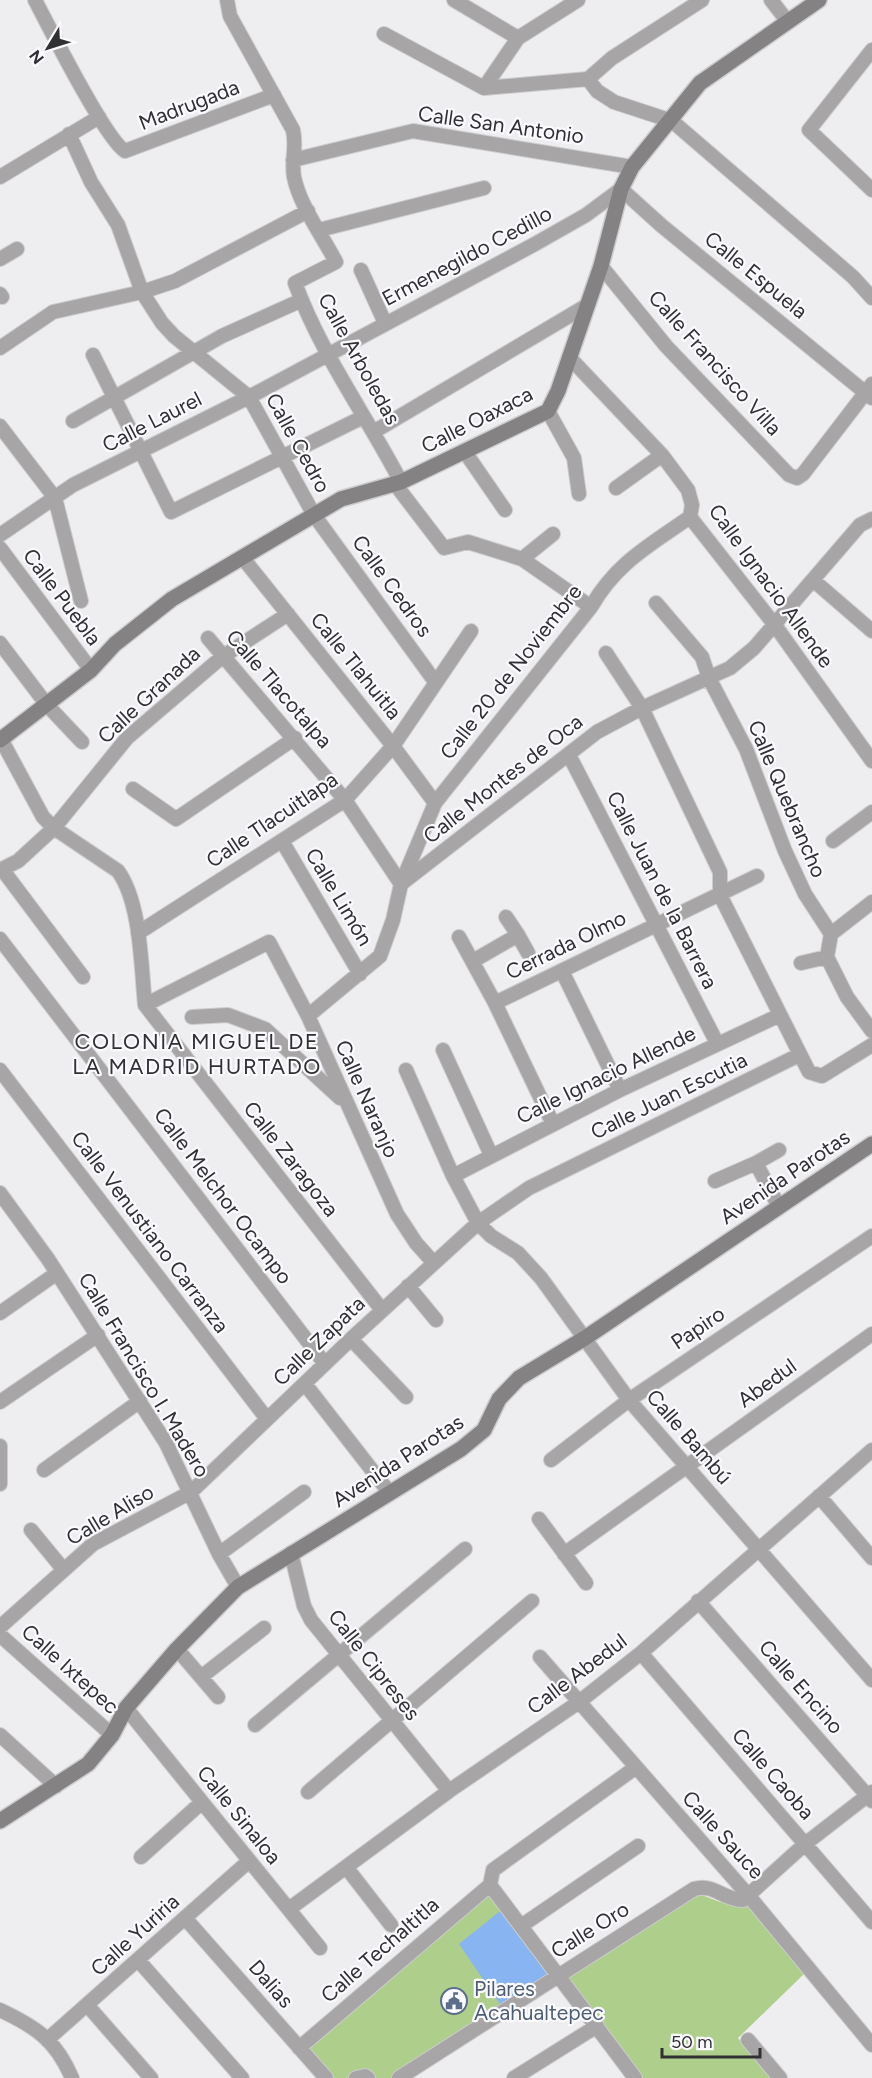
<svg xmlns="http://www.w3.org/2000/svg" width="872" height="2078" viewBox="0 0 872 2078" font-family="Figtree,sans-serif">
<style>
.green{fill:#aece8b}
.water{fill:#88b4f1}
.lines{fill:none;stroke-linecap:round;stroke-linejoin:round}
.street-casing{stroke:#cccccf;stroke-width:16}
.secondary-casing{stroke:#cccccf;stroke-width:18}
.street{stroke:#a7a5a6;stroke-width:14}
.secondary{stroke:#858283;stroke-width:15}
.labels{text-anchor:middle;stroke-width:4.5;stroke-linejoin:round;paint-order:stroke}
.street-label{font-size:21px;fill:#313133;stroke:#fbfbff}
.service-label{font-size:21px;fill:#4e5e75;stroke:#fbfbff;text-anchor:start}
.neighbourhood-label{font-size:22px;letter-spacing:1.5px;fill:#313133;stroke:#fbfbff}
</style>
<rect width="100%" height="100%" fill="#eeeef1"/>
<!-- green -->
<path class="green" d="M489,1891L557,1976L399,2078H327L304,2049Z
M699,1894L720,1902L749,1904L804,1974L738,2038L771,2078H640L562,1976Z"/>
<!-- water -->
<path class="water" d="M504,1908L557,1976L500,2004L459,1944Z"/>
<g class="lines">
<defs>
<path id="street" d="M35,0C49,27 106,140 125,151L274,95
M227,0L230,16L293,130C297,148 291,160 294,177C300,206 322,235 336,262L295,283C321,354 366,415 401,482
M454,0L518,38
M771,0L788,22
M384,34L484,88
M872,50L809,130L872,190
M588,79L612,58L702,0
M484,88L588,79L597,91L614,102L672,121L853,277L872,298
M484,88L518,38L578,0
M69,134L91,182L118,225L142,292L162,323L174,336L249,397L314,515L436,683
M293,160L413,131L632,167
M0,177L99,117
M319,230L484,188
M0,259L17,249
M601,266L666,346L789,475L797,478L803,474L872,384
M361,270L385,323
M0,294L2,297
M0,348L53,312L142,292L175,281L308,211
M93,355L171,512L363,417
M569,357L662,455L688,490L692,505L690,517L774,624L872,761
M548,411L574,458L579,494
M73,421L222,336L302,300
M0,426L55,498L81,601
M375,431L586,306
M465,452L505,510
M395,484L444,548L468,542L522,559L591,607
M616,488L662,455
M0,535L73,485L249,397L535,244L586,215L621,189L662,226L872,398
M0,548L91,670
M242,557L393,746L435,803
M522,559L553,534
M813,580L872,631
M656,603L702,657L709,678L746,749L785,851L805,894L831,934
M208,638L345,800L401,884
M0,643L47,705L82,742
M606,653L642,708L720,872V895L809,1072L822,1076L872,1045
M1,739L43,817L54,828L118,871C141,903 141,966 145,1005
M569,755L717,1043
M133,789L176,819L295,738
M282,841L360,974
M833,841L872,812
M2,869L83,977
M0,870L18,861L54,828L127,738L222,657L288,614
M402,882L435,803L591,607C616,563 650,545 690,517
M872,902L831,934L827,957L847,997L872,1031
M138,933L345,800L393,746L471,631
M518,935L528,953
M459,937L495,1003L553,1124
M0,939L325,1364
M473,961L518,935L506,917
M801,963L827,957
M562,971L620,1090
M495,1003L757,876
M145,1005L269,942L308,1016L397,1214L416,1243L433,1262
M145,1005L382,1310
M308,1016L380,956L393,920L401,884L597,732L642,708L730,668L754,648L860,525L872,519
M192,1017L228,1015L265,1029L340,1098
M443,1050L491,1155
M0,1070L267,1419
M406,1070L453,1176L478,1223L491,1236L518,1253L541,1278L629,1400L872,1680
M756,1163L779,1150
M453,1176L620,1090L780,1015
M715,1181L756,1163L779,1207
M0,1193L48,1259L166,1443L219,1554L238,1587
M408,1286L436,1320
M0,1313L57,1273
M351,1339L406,1397
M305,1384L389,1492
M0,1402L98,1335
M0,1446V1484
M551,1460L629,1400L872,1236
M44,1470L140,1401
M819,1496L872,1558
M539,1519L586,1583
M31,1530L63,1569
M291,1553L304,1606L311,1620L449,1791
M219,1554L304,1492
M564,1554L872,1334
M698,1601L872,1801
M0,1627L93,1544L191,1492L351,1339L478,1223L529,1188L799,1055
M0,1635L112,1735
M177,1649L218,1697
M641,1653L872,1922
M540,1657L748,1895L872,2045
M201,1677L264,1628
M126,1708L320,1948
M255,1725L465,1549
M0,1735L56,1786
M308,1792L532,1601
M141,1857L201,1803
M346,1867L391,1925
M490,1885L635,2078
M490,1885L493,1870L635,1768
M289,1909L449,1791L579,1702L641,1653L872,1450
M185,1918L326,2078
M521,1926L638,1846
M138,1960L242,2078
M88,2006L151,2078
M0,2010C36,2027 56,2040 72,2078
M48,2039L249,1861
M748,2040L780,2078
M299,2048L490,1885
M356,2078L365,2076L368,2078
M399,2078L694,1889C713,1883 724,1900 743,1900L805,1844L872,1792
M514,2078L597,2026"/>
<path id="secondary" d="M0,740L91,670L115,644L172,599L341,499L401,482L548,411L558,391L601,266L621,189L632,167L700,83L819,0
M0,1821L88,1764L112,1735L126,1708L177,1649L238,1587L461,1449L484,1430L499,1399L519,1378L585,1338L872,1144"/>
</defs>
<!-- street casing -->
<use href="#street" class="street-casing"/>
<!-- secondary casing -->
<use href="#secondary" class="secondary-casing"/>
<!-- street -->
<use href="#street" class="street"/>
<!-- secondary -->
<use href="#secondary" class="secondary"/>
</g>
<!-- icons -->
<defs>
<symbol id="civic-ring" viewBox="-11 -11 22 22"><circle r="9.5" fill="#fbfbff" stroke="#5c6f8a" stroke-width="1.5"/><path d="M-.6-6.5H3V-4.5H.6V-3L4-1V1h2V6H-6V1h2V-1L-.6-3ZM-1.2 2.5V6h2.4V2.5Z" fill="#5c6f8a"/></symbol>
</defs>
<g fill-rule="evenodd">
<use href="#civic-ring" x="439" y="1986" width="30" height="30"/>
</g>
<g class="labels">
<!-- street labels -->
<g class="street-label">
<text transform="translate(189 105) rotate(-21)" y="7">Madrugada</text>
<text transform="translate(501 125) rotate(8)" y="7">Calle San Antonio</text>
<text transform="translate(467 256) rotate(-28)" y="7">Ermenegildo Cedillo</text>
<text transform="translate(756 275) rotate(39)" y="7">Calle Espuela</text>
<text transform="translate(359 359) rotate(61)" y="7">Calle Arboledas</text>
<text transform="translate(715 363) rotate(48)" y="7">Calle Francisco Villa</text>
<text transform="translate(477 420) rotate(-27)" y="7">Calle Oaxaca</text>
<text transform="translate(152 422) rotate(-27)" y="7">Calle Laurel</text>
<text transform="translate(298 443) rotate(61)" y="7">Calle Cedro</text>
<text transform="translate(392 586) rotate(54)" y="7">Calle Cedros</text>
<text transform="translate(771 586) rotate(54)" y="7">Calle Ignacio Allende</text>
<text transform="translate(62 597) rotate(53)" y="7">Calle Puebla</text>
<text transform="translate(356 666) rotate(51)" y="7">Calle Tlahuitla</text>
<text transform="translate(511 672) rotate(-52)" y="7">Calle 20 de Noviembre</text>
<text transform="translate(279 689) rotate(49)" y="7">Calle Tlacotalpa</text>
<text transform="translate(149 695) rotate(-43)" y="7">Calle Granada</text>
<text transform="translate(503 779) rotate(-38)" y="7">Calle Montes de Oca</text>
<text transform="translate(787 799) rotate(67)" y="7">Calle Quebrancho</text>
<text transform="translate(272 820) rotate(-34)" y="7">Calle Tlacuitlapa</text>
<text transform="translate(662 890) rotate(63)" y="7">Calle Juan de la Barrera</text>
<text transform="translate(339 897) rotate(59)" y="7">Calle Limón</text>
<text transform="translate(566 945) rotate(-26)" y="7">Cerrada Olmo</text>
<text transform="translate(606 1075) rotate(-26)" y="7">Calle Ignacio Allende</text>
<text transform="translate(669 1096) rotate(-26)" y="7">Calle Juan Escutia</text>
<text transform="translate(367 1099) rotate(66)" y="7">Calle Naranjo</text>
<text transform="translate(291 1159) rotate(52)" y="7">Calle Zaragoza</text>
<text transform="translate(785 1177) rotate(-34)" y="7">Avenida Parotas</text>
<text transform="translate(223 1196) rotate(53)" y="7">Calle Melchor Ocampo</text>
<text transform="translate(150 1232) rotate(53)" y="7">Calle Venustiano Carranza</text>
<text transform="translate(698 1328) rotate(-34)" y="7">Papiro</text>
<text transform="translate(319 1341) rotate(-44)" y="7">Calle Zapata</text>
<text transform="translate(144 1375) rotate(59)" y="7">Calle Francisco I. Madero</text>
<text transform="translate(767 1383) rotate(-36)" y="7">Abedul</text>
<text transform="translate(689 1437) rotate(49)" y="7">Calle Bambú</text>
<text transform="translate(398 1461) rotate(-33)" y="7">Avenida Parotas</text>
<text transform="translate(110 1515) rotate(-31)" y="7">Calle Aliso</text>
<text transform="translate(374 1665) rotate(52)" y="7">Calle Cipreses</text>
<text transform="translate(70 1669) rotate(42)" y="7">Calle Ixtepec</text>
<text transform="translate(577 1674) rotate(-37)" y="7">Calle Abedul</text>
<text transform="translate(801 1687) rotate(49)" y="7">Calle Encino</text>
<text transform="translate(773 1774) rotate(49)" y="7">Calle Caoba</text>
<text transform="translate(239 1815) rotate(51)" y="7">Calle Sinaloa</text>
<text transform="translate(723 1835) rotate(48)" y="7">Calle Sauce</text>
<text transform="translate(590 1930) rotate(-32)" y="7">Calle Oro</text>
<text transform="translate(135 1935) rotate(-42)" y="7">Calle Yuriria</text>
<text transform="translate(380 1950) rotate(-41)" y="7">Calle Techaltitla</text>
<text transform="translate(271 1984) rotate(49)" y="7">Dalias</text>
</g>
<!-- service labels -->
<g class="service-label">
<text x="474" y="1996">Pilares<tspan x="474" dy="24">Acahualtepec</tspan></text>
</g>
<!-- neighbourhood labels -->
<g class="neighbourhood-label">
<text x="197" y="1049">COLONIA MIGUEL DE<tspan x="197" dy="25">LA MADRID HURTADO</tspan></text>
</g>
</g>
<!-- north arrow -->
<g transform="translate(48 48) rotate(232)" stroke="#fbfbff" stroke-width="4.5" paint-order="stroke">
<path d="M0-4.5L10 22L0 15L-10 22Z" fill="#313133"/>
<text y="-9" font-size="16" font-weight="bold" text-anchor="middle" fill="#313133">N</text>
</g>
<!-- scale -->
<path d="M662 2048v9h98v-9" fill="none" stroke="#313133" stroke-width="3"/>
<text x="671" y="2048" font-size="18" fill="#313133" stroke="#fbfbff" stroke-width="4.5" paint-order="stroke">50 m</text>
</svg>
